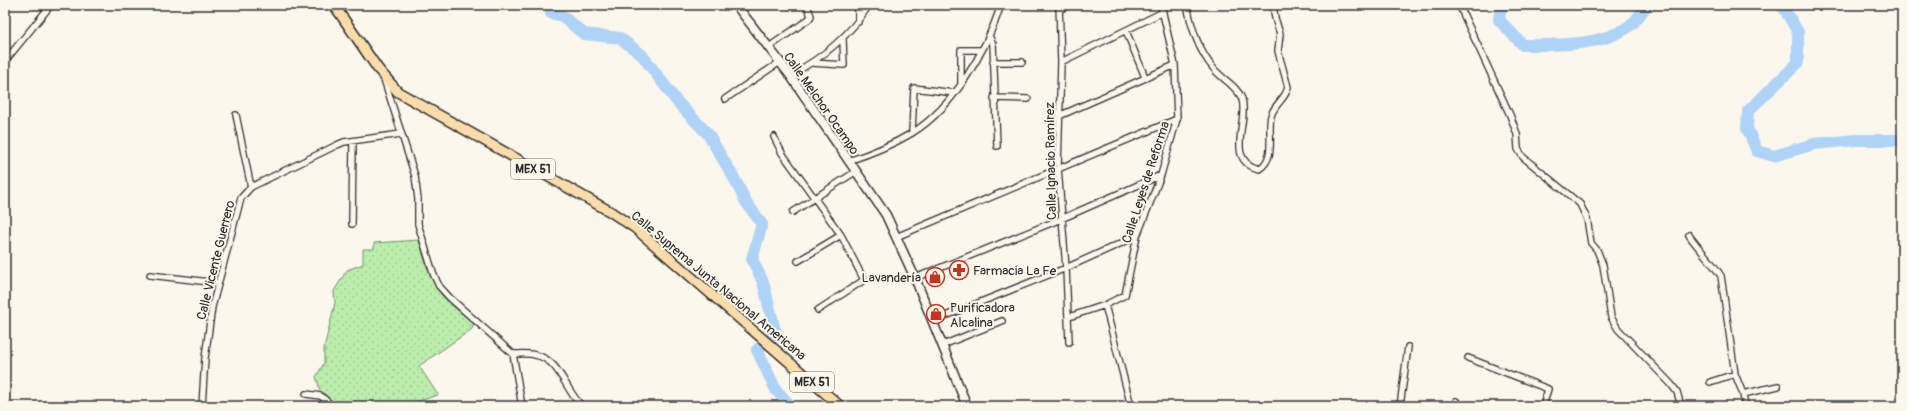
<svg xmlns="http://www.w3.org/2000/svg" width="1907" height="411" viewBox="0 0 1907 411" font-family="Pangolin,sans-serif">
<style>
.grass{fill:url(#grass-dots);stroke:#738c6c}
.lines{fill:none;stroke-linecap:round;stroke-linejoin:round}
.river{stroke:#afd3f7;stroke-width:12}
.street-casing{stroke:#2b2b2b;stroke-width:8}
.secondary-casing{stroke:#2b2b2b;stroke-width:11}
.primary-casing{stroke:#2b2b2b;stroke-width:12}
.street{stroke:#fbf7ec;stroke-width:5.5}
.secondary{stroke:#fbf7ec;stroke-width:8}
.primary{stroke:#fddcac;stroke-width:9}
.labels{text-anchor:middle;stroke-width:4;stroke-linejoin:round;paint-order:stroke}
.shield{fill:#fbf7ec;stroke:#696865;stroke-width:1}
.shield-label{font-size:12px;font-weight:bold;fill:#2b2b2b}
.street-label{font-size:13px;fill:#2b2b2b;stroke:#fbf7ec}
.poi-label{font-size:13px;fill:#2b2b2b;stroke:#fbf7ec;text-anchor:start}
</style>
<defs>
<pattern id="grass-dots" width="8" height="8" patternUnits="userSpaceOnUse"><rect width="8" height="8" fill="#bbedad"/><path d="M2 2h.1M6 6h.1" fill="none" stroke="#a1cb95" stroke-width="1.8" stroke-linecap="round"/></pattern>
</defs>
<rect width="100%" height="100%" fill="#fbf7ec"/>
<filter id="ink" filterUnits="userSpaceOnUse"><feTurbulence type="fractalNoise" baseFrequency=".025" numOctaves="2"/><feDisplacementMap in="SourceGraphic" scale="8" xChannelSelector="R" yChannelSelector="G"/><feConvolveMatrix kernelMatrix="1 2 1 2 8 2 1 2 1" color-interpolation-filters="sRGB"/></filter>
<g filter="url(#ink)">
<!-- grass -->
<path class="grass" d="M419,240C424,256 427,273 436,287C445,302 461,312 474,323L472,329L419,366L438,395L403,406H337L320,390L316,377L324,363V348L335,303L334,291L347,270L363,264V249H374V243Z"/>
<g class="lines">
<!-- river -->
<path class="river" d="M552,5L551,13L562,16L584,34L620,38L642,55L678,103L708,134L734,178L746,202L762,224L752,259L763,282L776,334L757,350L776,390L791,406
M1501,5L1499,20L1523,45C1557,45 1607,47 1634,22C1639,17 1643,10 1647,5
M1782,5L1798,32V63L1748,111L1747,128L1757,151L1774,156L1814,144L1856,140H1902"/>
<defs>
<path id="street" d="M1059,5L1061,62L1058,168L1066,268L1069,342
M1187,5C1192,29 1198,50 1214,69C1222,79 1238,87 1242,99C1249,121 1224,161 1259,169C1277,158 1267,133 1271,116C1274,104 1286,99 1288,87L1278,51L1280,34L1275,18L1273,5
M1459,5L1510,115L1517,134L1518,149L1523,157L1580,204L1587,219L1591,243L1597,250L1603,265L1611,317L1618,329L1671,384L1677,392L1681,406
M1059,10L1069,5
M858,22V5
M1126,31L1145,77
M989,36L993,44L997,146
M769,47L809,19L811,16L807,5
M5,61L51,5
M993,62H1022
M1061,62L1163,12
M812,63L844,65L843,40
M790,75C823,58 849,37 869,5
M384,79L415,176L418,199V224L433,273L439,286L450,298L513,354L522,406
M961,83V50H982
M994,98L1028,99
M725,99L780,62
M236,115L251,187
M1059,116L1175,65
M912,132L914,88L954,93
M774,137L782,153L841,235L864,280L818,310
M848,161C870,154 892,145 912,133C954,107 986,51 1001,5
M793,212L855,172
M352,224L353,142
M1689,235C1699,250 1712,261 1721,276L1735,374L1743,394L1745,406
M896,237L1177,119
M798,261L841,235
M150,275L218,283
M915,278L1061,219L1161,175
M1105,305L1131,406
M1069,317L1105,305L1125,295L1137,236L1161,175L1177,119L1175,65L1161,5
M933,321L1066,268L1137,236
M943,345L1002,321
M513,354C520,354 528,353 535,355C560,359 565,391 582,406
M1468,358L1548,389L1543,406
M1710,382L1735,374
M306,394L321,396L332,406
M1743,394L1778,386
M202,406L205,358L212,307L241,198L251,187L337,145L344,142L401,134
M1400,406L1408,347
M1455,406L1456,401"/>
<path id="secondary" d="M736,5L790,75L886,215L915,278L967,406"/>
<path id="primary" d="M334,5L378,69L398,92L611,212L635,228L840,406"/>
</defs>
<!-- street casing -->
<use href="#street" class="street-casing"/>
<!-- secondary casing -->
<use href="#secondary" class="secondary-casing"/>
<!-- primary casing -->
<use href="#primary" class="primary-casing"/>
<!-- street -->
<use href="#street" class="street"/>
<!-- secondary -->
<use href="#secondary" class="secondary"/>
<!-- primary -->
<use href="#primary" class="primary"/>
</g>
</g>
<!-- icons -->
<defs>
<symbol id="pharmacy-ring" viewBox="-11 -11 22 22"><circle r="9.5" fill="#fbf7ec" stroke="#c8321e" stroke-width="1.5"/><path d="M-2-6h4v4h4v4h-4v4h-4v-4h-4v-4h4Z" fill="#c8321e"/></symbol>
<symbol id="shop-ring" viewBox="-11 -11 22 22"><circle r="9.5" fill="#fbf7ec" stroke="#c8321e" stroke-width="1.5"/><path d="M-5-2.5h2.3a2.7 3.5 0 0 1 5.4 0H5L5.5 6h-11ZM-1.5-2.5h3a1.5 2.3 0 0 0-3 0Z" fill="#c8321e"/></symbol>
</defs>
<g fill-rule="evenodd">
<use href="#pharmacy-ring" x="948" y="259" width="22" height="22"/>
<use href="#shop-ring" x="924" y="266" width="22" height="22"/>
<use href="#shop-ring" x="925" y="303" width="22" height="22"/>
</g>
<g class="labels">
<!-- shield labels -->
<g class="shield">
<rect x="511" y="159" width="44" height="20" rx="3"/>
<rect x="790" y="372" width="44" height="20" rx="3"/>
</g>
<g class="shield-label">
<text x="533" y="173">MEX 51</text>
<text x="812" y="386">MEX 51</text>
</g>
<!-- street labels -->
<g class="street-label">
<text transform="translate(822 103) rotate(55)" y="5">Calle Melchor Ocampo</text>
<text transform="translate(1050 161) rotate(-91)" y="5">Calle Ignacio Ramírez</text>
<text transform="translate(1145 182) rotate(-72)" y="5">Calle Leyes de Reforma</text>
<text transform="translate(215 260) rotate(-76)" y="5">Calle Vicente Guerrero</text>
<text transform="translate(719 285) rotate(40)" y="5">Calle Suprema Junta Nacional Americana</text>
</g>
<!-- poi labels -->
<g class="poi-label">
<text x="973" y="275">Farmacia La Fe</text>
<text x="921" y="282" text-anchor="end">Lavandería</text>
<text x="950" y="312">Purificadora<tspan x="950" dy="15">Alcalina</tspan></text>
</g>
</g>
<!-- margin -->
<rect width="1907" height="411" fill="none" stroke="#fbf7ec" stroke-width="20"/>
<rect x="10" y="10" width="1887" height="391" fill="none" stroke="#2b2b2b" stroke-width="1.5" filter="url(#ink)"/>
</svg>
